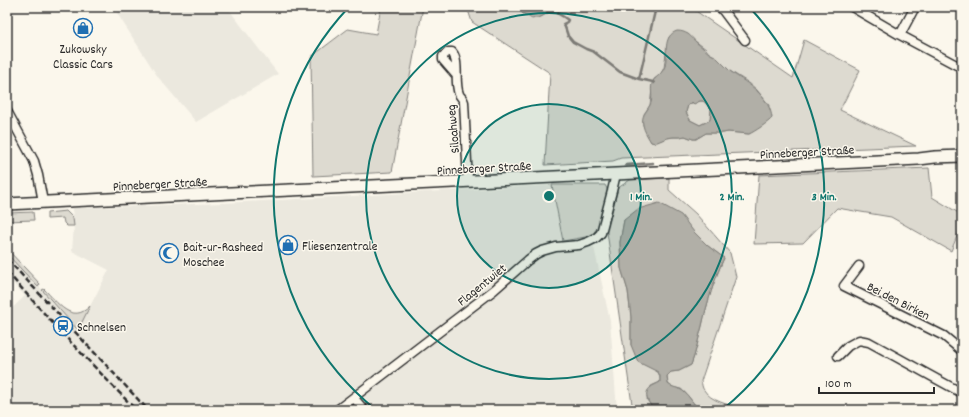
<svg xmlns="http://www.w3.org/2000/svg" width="969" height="417" viewBox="0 0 969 417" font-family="Dekko,sans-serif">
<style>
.built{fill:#ebe8de}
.green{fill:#dddad0;stroke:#84827e;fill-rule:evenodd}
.water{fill:#b1afa7;stroke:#7b7a75;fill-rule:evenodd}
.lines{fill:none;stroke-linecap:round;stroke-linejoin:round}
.stream{stroke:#7b7a75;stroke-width:2.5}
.minor-casing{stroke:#2b2b2b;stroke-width:11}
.secondary-casing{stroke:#2b2b2b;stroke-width:14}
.minor{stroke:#fbf7ec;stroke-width:8}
.secondary{stroke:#fbf7ec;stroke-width:11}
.rail{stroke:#2b2b2b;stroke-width:2.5;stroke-dasharray:6 3;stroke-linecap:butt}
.ring{fill:none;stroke:#0f766e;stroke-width:2}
.labels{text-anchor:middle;stroke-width:3;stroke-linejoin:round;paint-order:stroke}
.poi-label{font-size:13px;fill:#2b2b2b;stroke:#fbf7ec;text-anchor:start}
.street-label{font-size:13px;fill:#2b2b2b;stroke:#fbf7ec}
.centre{fill:#0f766e;stroke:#fbf7ec;stroke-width:2}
.ring-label{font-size:12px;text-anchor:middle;font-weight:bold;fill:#0f766e;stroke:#fbf7ec;stroke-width:3;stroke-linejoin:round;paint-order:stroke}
</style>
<rect width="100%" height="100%" fill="#fbf7ec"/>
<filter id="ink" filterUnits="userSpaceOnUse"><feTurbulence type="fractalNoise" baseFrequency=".025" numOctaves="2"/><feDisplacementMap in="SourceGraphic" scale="8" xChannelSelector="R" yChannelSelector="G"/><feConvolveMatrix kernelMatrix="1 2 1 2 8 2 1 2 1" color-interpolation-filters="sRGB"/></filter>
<g filter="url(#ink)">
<!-- built -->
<path class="built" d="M113,7H227L278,74L196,122L158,77Z
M552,185L565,251L594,247L610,321L617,410H7V313L25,296L7,277V249L40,284L39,286L42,290L44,289L78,329L109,270L72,251L74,226L72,208L140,206L224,203Z"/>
<!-- green -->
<path class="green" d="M381,7H423L392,172L313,176L311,57L348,29L376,34Z
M467,7H516L522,13L532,19L541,17L548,13L541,7H690L793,78L804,40L860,70L840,110L916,146L621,158L613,161L545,165L550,73L472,22ZM669,37L695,41L706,49L709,53L715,56L730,71L749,83L757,90L769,105L767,122L749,134L728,132L723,133H706L696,139H693L685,136L680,137H673L667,138L661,140L651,142L643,125L644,114L650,105L652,89L654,79L660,75L664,68L666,53Z
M700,101H704C706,103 708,107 711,110L710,120L700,125L690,120L686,112L688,105C692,102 696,103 700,101Z
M929,168L932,197L962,215V224L951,251L891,217L837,208L803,243L754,244L759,175Z
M669,178V190L696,214L730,253L736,277L701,381C702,384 702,388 704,390C711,402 728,403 740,410H700C694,405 687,393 681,389C677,388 672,388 669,385C667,382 667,379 667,376L671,372L679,371L691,365C696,352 698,340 702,326C707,303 714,280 724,258L708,246L694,232L624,220L620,242L621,268L628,291L631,317V345L655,370C660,373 660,377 660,382L651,386L647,400L654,410H618L632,404L607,232L618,188L630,180Z
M552,185H605L608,191L598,227L591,236L563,241Z
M66,211L73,218L74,226H67L64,223L63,218L47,219V213Z
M33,212L34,220L7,221V213Z
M7,249L40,284L38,287L7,254Z
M44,289C57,302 72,325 90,306L78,330L42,290Z"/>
<!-- water -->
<path class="water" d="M516,7H541L548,13C538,18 537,21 526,15C522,13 519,11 516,7Z
M677,31C682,31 684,32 688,34C692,37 694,40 697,43C701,46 705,50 709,53C712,55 715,56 717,58C721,62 726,67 730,71C740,79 751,84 760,94C766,101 771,108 772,118C769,122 754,132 749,134L728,132L723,133H706L696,139H693L685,136L680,137H673L667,138L655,143L651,142C648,137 644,131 643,125C641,115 646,113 650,105C654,98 649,88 653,81C657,76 662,74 665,66C668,54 662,36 677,31ZM700,101H703C706,103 708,107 711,110L710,120L700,125L690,120L686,112L688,105L692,102L694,104Z
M659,203L681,215L694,232L708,246L724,258C714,280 707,303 702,326C698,340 696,352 691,365L679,371L671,372L667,376L668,384C672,388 678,387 683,391C690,396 693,405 700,410H654C649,403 642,394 651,387C653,385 657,384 660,382V376L658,372L638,362L631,345V317L628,291L621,268L620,242L624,220L638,209Z"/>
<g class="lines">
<!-- stream -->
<path class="stream" d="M544,13C547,13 549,12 552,12C556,12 564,17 568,20L567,22L563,24L565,27L568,36L573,42L586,49L594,52L620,72L639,79L653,82L654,83
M639,79L656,7
M626,165L653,163"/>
<defs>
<path id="minor" d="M722,7L721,8L745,40
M852,7L900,35L962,68
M900,35L915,7
M456,75L443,60V56L448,52H452C460,61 454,82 459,94C460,97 463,98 464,102L468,182
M7,111L34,161L38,175L43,202
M859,266L844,286L944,336L962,351
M838,356L848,346L859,340L869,342L962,393
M354,398L364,410
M337,410L494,290L528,260L536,254L542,251L556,247L579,245L588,242L596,238L601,233L612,191L616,174"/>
<path id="secondary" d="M7,204L919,159L935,157L962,156"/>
</defs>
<!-- minor casing -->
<use href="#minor" class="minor-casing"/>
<!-- secondary casing -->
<use href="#secondary" class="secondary-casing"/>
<!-- minor -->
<use href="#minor" class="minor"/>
<!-- secondary -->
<use href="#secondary" class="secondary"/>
<!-- rail -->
<path class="rail" d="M7,259L148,410
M7,272L59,330L136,410"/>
</g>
</g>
<!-- distance rings -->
<circle cx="549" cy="196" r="92" fill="#0f766e" fill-opacity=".12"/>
<g class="ring">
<circle cx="549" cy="196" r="92"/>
<circle cx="549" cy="196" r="183"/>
<path d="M376 410A275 275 0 0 1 348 8M750 8A275 275 0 0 1 722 410"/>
</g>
<!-- icons -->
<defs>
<symbol id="shop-ring" viewBox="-11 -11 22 22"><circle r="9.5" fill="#fbf7ec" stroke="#1f6fb2" stroke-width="1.5"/><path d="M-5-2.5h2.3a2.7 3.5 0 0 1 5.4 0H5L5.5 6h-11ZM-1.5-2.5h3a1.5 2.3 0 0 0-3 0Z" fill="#1f6fb2"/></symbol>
<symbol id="mosque-ring" viewBox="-11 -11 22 22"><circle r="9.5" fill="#fbf7ec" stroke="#1f6fb2" stroke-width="1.5"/><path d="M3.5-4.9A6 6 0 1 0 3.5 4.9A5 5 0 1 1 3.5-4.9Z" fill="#1f6fb2"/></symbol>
<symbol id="station-ring" viewBox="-11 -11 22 22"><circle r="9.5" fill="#fbf7ec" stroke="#1f6fb2" stroke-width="1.5"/><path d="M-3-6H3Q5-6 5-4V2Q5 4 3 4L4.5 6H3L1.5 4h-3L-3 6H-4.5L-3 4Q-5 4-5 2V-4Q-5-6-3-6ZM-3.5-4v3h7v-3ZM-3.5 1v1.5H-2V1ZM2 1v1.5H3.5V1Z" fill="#1f6fb2"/></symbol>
</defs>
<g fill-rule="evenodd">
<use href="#shop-ring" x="72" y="17" width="22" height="22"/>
<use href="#shop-ring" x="277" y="234" width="22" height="22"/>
<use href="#mosque-ring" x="158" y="242" width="22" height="22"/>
<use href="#station-ring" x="52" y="315" width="22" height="22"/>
</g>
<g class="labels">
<!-- poi labels -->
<g class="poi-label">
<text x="83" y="53" text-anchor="middle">Zukowsky<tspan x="83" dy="15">Classic Cars</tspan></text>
<text x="302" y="250">Fliesenzentrale</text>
<text x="183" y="251">Bait-ur-Rasheed<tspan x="183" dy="15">Moschee</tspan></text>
<text x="77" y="331">Schnelsen</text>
</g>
<!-- street labels -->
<g class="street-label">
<text transform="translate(452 129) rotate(-95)" y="5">Siloahweg</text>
<text transform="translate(807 151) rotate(-3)" y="5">Pinneberger Straße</text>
<text transform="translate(484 167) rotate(-3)" y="5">Pinneberger Straße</text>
<text transform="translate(160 183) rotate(-3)" y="5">Pinneberger Straße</text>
<text transform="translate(481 284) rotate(-39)" y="5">Flagentwiet</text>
<text transform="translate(899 300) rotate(27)" y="5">Bei den Birken</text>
</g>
</g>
<circle cx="549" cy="196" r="6" class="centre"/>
<g class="ring-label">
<text x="641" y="200">1 Min.</text>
<text x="732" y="200">2 Min.</text>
<text x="824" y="200">3 Min.</text>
</g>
<!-- margin -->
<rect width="969" height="417" fill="none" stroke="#fbf7ec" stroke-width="24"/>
<rect x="12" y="12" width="945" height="393" fill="none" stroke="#2b2b2b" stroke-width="1.5" filter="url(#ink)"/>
<!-- scale -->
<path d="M819 387v6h115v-6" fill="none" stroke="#2b2b2b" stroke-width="2"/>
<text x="825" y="387" font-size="12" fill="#2b2b2b" stroke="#fbf7ec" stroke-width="3" paint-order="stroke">100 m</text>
</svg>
